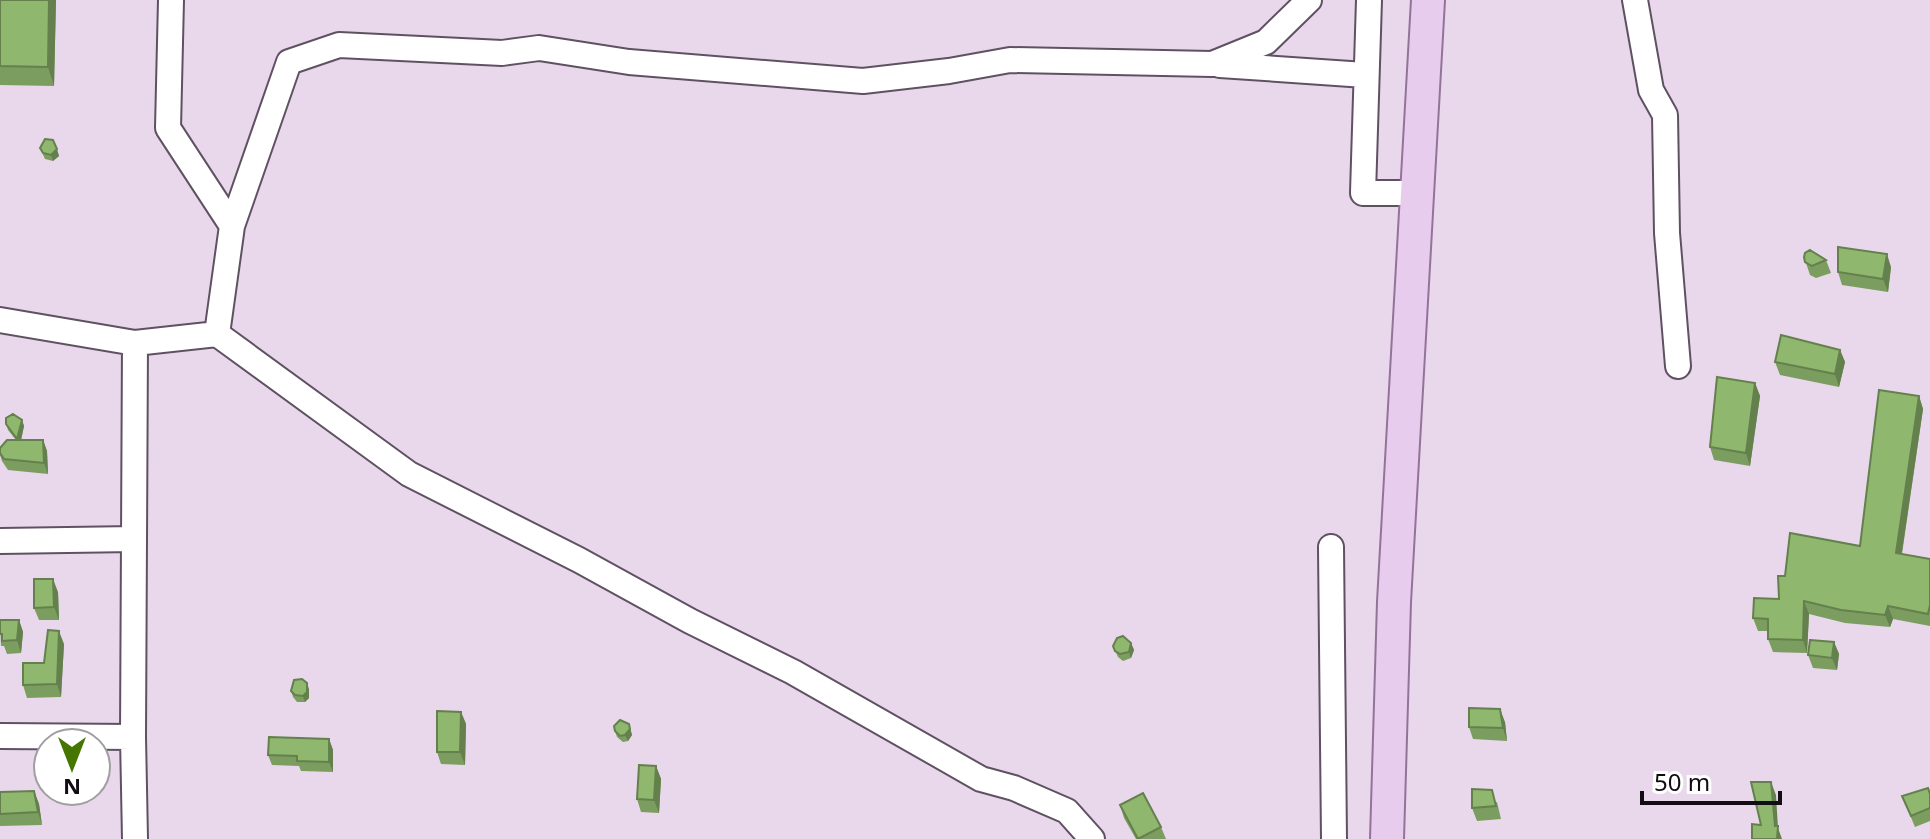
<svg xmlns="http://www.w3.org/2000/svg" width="1930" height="839" viewBox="0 0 1930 839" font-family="'Noto Sans',sans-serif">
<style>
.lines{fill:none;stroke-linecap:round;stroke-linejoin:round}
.minor-casing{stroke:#5f5162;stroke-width:28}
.major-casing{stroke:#93739a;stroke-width:36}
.minor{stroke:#fff;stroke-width:24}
.major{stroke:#e8ccee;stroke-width:32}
.wall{fill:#7b9d5f}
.shaded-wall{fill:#64804d}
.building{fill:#8fb76e;stroke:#64804d;stroke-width:2}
</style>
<rect width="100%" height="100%" fill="#e9d8ec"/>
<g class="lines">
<defs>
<path id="minor" d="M171,0L168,128L232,226
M1369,0L1363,193H1418
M1635,0L1651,90L1665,115L1667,233L1678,366
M1220,65L1365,75
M0,320L135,343L217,334L409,474L579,560L690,621L793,672L981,779L1014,788L1067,811L1092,839
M217,334L232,226L289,62L339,45L502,53L539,48L629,62L863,81L949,71L1010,60L1212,64L1266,42L1309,0
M0,541L134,539
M1331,547L1334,839
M0,736L133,737
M135,839L133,737L135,343"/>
<path id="major" d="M1387,839L1394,602L1428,0"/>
</defs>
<!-- minor casing -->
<use href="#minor" class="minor-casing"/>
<!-- major casing -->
<use href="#major" class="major-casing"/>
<!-- minor -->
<use href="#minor" class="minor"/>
<!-- major -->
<use href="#major" class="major"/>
</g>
<!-- wall -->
<path class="wall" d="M0,0H56L54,86L0,85Z
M53,140L59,156L53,161L45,159L40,148Z
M1804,257L1826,260L1831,273L1816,278L1810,275Z
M1891,267L1888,292L1842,285L1838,272Z
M1840,350L1845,362L1839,387L1780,375L1775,362Z
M1755,383L1760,396L1750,466L1714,460L1710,447Z
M1919,396L1923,409L1902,554L1930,559V626L1893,619L1890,627L1845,623L1809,614L1807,653L1773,652L1768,639V631H1758L1753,618L1779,599L1785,576L1860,546Z
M22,420L24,426L21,440H43L47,451L48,474L8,470L2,461L0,455V448L16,440L8,430L6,424Z
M58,592L59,620H39L34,608Z
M0,620H19L23,632L21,653L7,654L4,646H1Z
M1834,642L1839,654L1837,670L1813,668L1808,655Z
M1131,643L1134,650L1131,658L1123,661L1118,657L1113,646Z
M64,644L61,697L27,698L23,685Z
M309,689V698L305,702H297L293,697L291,691Z
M461,712L466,724L465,765L441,764L437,752Z
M1505,722L1507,741L1473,739L1469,727Z
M629,724L632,735L628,741L623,742L617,737L615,731Z
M329,739L333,750V772L301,771L299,766L272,765L268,755Z
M656,766L661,779L659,813L641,812L637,799Z
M34,791L39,804L42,825L0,826V792Z
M1930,794V821L1915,827L1902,796Z
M1497,802L1501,819L1477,821L1472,808Z
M1120,805L1161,827L1166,839H1136L1124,818Z"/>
<!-- shaded-wall -->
<path class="shaded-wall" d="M49,0H56L54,86L48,67Z
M57,149L59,156L53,161L51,155Z
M1887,254L1891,267L1888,292L1883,279Z
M1840,350L1845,362L1839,387L1835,374Z
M1755,383L1760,396L1750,466L1746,453Z
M1919,396L1923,409L1900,565L1896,553Z
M22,420L24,426L20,445L17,439Z
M43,440L47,451L48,474L44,463Z
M53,579L58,592L59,620L54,607Z
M1804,601L1809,614L1807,653L1803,640Z
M1888,606L1893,619L1890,627L1885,615Z
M19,620L23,632L21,653L17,640Z
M59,631L64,644L61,697L57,684Z
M1834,642L1839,654L1837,670L1832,658Z
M1131,643L1134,650L1131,658L1129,652Z
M307,683L309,689V698L305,702L303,696Z
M1500,709L1505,722L1507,741L1503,728Z
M461,712L466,724L465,765L460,752Z
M629,724L632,735L628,741L625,735Z
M329,739L333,750V772L329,762Z
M656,766L661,779L659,813L654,800Z
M1771,782L1776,795L1778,828L1782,839H1777L1775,826Z
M34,791L39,804L42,825L38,812Z"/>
<!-- building -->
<path class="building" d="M0,0H49L48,67L0,66Z
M45,139L53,140L57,149L51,155L43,153L40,148Z
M1838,247L1887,254L1883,279L1838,272Z
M1810,250L1826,260L1812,266L1805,262L1804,257L1805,253Z
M1781,335L1840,350L1835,374L1775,362Z
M1717,377L1755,383L1746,453L1710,447Z
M1879,390L1919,396L1896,553L1930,559V605L1928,614L1888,606L1885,615L1841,610L1804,601L1803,640L1768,639V619L1753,618L1754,598L1779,599L1778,576H1785L1790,533L1860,546Z
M13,414L22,420L17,439L6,424V418Z
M7,440H43L44,463L4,459L0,453V448Z
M34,579H53L54,607L34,608Z
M0,620H19L17,640L2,641V634H0Z
M48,630L59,631L57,684L23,685V663H44Z
M1123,636L1131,643L1129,652L1120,654L1115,651L1113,646L1117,638Z
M1810,640L1834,642L1832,658L1808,655Z
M302,679L307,683V692L303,696L295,695L291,691L294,680Z
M1469,708L1500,709L1503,728L1469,727Z
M437,711L461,712L460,752H437Z
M620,720L629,724L630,729L625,735L620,736L615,731L614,726Z
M269,737L329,739V762L297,761V756L268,755Z
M639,765L656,766L654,800L637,799Z
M1751,782H1771L1775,826H1778L1777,839H1752V824L1761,825Z
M1928,788L1930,794V808L1911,816L1902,796Z
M1472,789L1492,790L1496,806L1472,808Z
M34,791L38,812L0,814V792Z
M1143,793L1161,827L1138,839L1120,805Z"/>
<!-- north arrow -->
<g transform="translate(72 767) rotate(180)"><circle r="38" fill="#ffffff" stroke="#a09ea1" stroke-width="2"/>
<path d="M0-6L14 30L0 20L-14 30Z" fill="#457600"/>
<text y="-12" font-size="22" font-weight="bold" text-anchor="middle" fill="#120c13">N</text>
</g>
<!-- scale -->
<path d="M1642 791v12h138v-12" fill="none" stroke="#120c13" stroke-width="4"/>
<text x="1654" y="791" font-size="24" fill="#120c13" stroke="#ffffff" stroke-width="6" paint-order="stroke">50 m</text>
</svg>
